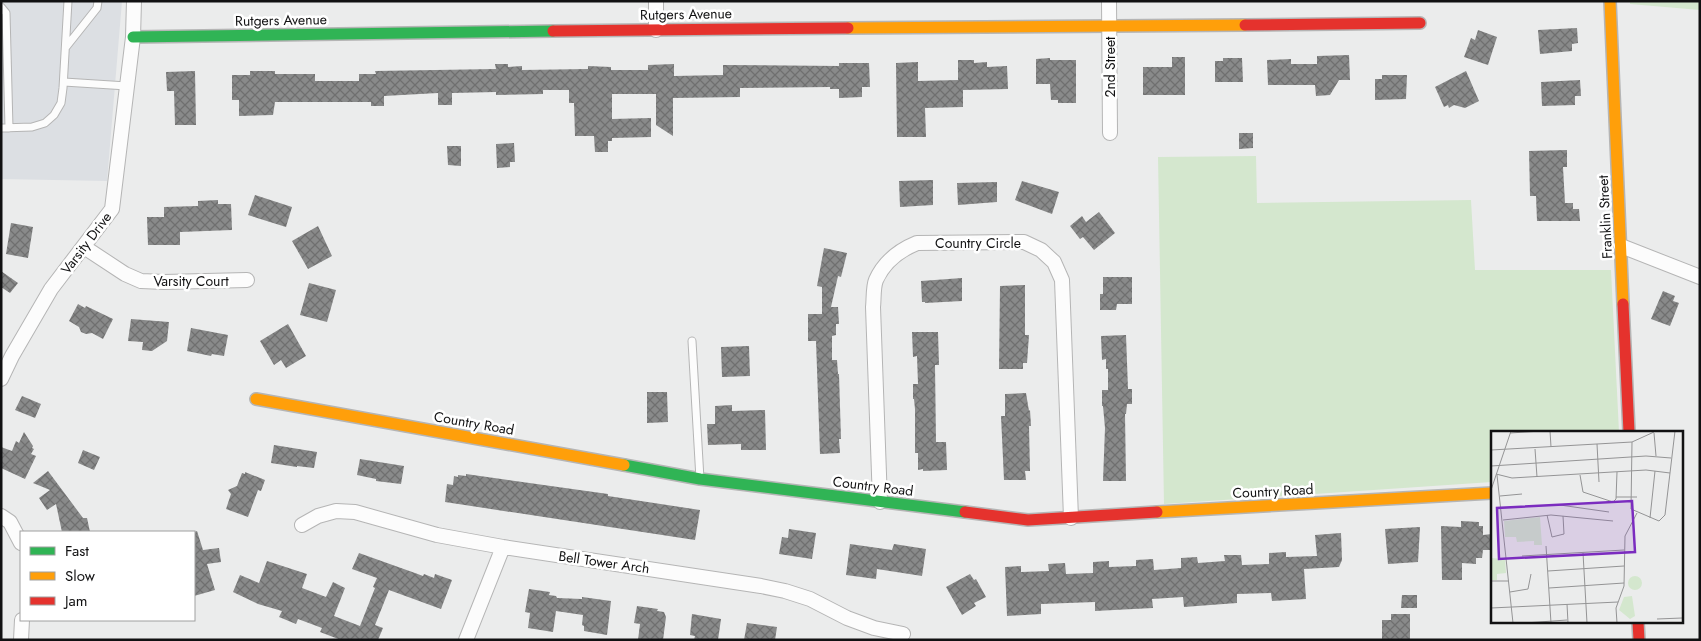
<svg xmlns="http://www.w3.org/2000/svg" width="1701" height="641" viewBox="0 0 1701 641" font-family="Jost,sans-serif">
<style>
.built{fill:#dcdfe3}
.park{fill:#d4e7ce}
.building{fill:url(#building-cross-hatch)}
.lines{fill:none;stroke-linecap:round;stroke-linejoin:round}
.lane-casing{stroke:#b5b5b5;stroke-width:9}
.street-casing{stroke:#b5b5b5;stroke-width:16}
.fast-casing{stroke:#b5b5b5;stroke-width:14}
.slow-casing{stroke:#b5b5b5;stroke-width:14}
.jam-casing{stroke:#b5b5b5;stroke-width:14}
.lane{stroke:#fcfcfc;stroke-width:7}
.street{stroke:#fcfcfc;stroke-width:14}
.fast{stroke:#30b455;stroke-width:11}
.slow{stroke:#ff9f0a;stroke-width:11}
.jam{stroke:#e5322d;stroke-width:11}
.labels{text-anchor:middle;stroke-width:5;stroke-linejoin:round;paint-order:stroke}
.street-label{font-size:14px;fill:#111112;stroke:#fff}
.inset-road{fill:none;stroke:#949495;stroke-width:1}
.view{fill:#7b2cbf;fill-opacity:0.15;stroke:#7b2cbf;stroke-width:2.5}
.inset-edge{fill:none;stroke:#111112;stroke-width:2.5}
</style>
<defs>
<pattern id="building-cross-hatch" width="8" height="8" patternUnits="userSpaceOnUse" patternTransform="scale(1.25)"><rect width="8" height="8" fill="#898a8a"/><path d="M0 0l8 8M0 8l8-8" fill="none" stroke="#6f6f6f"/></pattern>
</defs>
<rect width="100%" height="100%" fill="#ebecec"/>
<!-- built -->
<path class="built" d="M1,1H122L107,181L1,179Z"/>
<!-- park -->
<path class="park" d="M1630,1H1700V10L1630,4Z
M1256,156L1257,203L1471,200L1475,270H1611L1619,432H1492V482L1164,504L1158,157Z"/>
<!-- building -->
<path class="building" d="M1577,28L1578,43L1572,44V51L1540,54L1538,30Z
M1478,30L1497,37L1488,65L1464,57L1471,38L1475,40Z
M1349,55L1350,80H1339L1330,95L1316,96L1315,85H1268L1267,60L1291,59V64H1317V56Z
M1172,57H1185V95H1143V67H1172Z
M1050,58V60H1076V103H1058V100H1051L1050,84H1036V59Z
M1223,58H1242L1243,82H1215V61H1223Z
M958,60H974V63L987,62V67L1007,66L1008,89L963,90V107L925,108L926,137H897L896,63L918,62V81L958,80Z
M839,63H869L870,87H862V97L839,98V89H830V87L740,88V97L673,98V136L656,125V94H612V119L651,118V137L612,138V141H608V152H595L594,136H575L574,103H569V90H543V94L496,95V92L452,93V105H438V93L384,96V106H371V102H275L273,115L239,116V100H232V75H250V71H275V74H315V81H359V74H376L375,71L496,69L495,64H508V67L522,66V70L588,69V66L611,67V70H648V65L674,64V76L723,75V65L839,66Z
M195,71L196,125H175L174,91H167L166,72Z
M1466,71L1479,101L1465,108L1454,105L1449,108L1448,105L1444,107L1435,87Z
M1382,75H1407L1406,99L1375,100V79H1382Z
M1580,80L1581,96H1575V105L1542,106L1541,82Z
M1239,133H1253V148L1239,149Z
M514,143L515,162H510V167L497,168L496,144Z
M447,146H461V166L448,165Z
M1567,150V167H1563L1565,203H1573V209H1579L1580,221H1537L1536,196H1530L1529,151Z
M933,180V205L900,207L899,181Z
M1022,181L1059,192L1052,214L1015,200Z
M997,182V202L958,205L957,183Z
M255,195L292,207L286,227L248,215Z
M218,200V204H231L232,230L180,232V245H148L147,217H164V207L198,206V201Z
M1099,212L1115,233L1094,250L1083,237L1080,239L1070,226L1082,216L1086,222Z
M11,223L33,227L28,258L6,254Z
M318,226L332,256L308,269L292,241Z
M824,248L847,253L841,277L838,276L831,307H838L839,324H836V335L832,336V360H837L838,374H839L841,439H839L840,453L820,454L816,341H808V314H822V287L817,286Z
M1,271L18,283L10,293L1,287Z
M1103,277H1132V304H1117L1116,310H1100V294H1103Z
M962,278V301L925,303V302H922L921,281Z
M309,283L336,290L327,322L300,315Z
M1025,285V335H1029L1027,363H1023V369H999L1000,286Z
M1663,291L1675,296L1673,301L1679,303L1670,326L1651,319Z
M78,304L85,308L86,306L113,319L103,339L92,333L86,334L81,332L79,327L69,321Z
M131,319L169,322L167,341L152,351L142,350L143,342L128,341Z
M288,324L306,356L286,368L281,360L274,365L260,341Z
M191,328L228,335L224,356L212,354L211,356L187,351Z
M912,332H938L939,365H935L936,442H946L947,470L923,471V469L918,470V453H915V409L914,399H913V384H918L917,356L913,357Z
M1126,335L1128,389H1132V404H1127L1126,414H1125L1126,481H1103L1105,428L1103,406H1102V390H1108V369H1106V359L1102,360L1101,336Z
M749,346L750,376L722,377L721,347Z
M647,392H667L668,422L647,423Z
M1026,393L1029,411L1030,410L1031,426H1029L1030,471H1025L1026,480H1004L1001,416H1005V394Z
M22,396L41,404L35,418L15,410Z
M732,405V411L765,410L766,450H741V444L708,445L707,424H715V406Z
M24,432L33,446L32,448L34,449L31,454L36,456L25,479L1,468V447L12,451L16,441L19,443Z
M274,445L317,452L314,468L297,466V467L271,463Z
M83,450L100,457L94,470L78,463Z
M360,459L404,466L401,484L376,481V479L357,475Z
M48,471L83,518H87L90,532H62L56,504L47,510L39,498L50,490L33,483Z
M245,472L265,480L261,491L258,490L248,517L226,509L231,494L228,490L237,486L242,473L245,474Z
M466,474L608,494V496L700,510L695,540L445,502L447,484L453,485L454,476L458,477V475L466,476Z
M1461,521L1479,522V526H1483V535L1492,534V550H1483L1482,558H1476V564L1462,563V580H1442L1441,526L1461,527Z
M1420,527L1418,562L1388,564L1385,529Z
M789,529L816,533L812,559L779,554L782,537L788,538Z
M197,531L203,550L219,548L221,562L207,564L215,590L194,596V532Z
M1341,533L1342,560L1339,567L1304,569L1306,599L1272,601L1271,593L1237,594V603L1184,607L1183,597L1152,599L1153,608L1095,611V602L1041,604V614L1007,616L1005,567L1021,566V572L1049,571L1048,564L1065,563L1066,574L1093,573V562L1109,561V567L1136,566V560L1153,559L1154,570L1181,568V558L1197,557L1198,563L1225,561L1224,555H1241L1242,565L1269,564V553L1286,552V557L1317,556L1315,535Z
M850,544L892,550L894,544L926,549L922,576L877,569L876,579L846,575Z
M359,553L415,573L423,576L424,574L434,578L435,574L452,580L441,609L389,590L375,625L383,628L378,640H341L320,632L322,628L298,619L296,624L279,617L282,611L258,604L233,592L240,575L259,583L267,561L307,574L302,588L326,597L333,582L345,588L334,616L360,626L375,588L373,587L377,578L352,569Z
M970,574L974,580L976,579L986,597L974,603L976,606L962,615L946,587Z
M529,589L550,592L549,595L556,596L557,598L582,599V597L611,601L607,635L584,631V626L582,625L583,615L556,611L553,632L528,628L530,613L525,612Z
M1402,595H1417V608H1401Z
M637,606L658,609L657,611L664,612L666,617L663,640H638L640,624L634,623Z
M692,614L721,619L718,640H694L695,636L690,635Z
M1391,614H1410V640H1382V620H1391Z
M747,623L777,627L775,640H744Z"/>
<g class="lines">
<defs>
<path id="lane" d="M1,7L6,13L9,128
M66,47L97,8L98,1
M64,82L127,86
M1,128L32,127L45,123L54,115L61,103L63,88L68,1
M692,341L700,479"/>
<path id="street" d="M656,1V30
M1109,1L1110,133
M1621,246L1700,277
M84,247L125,274L141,281L164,282L247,280
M1,379L12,356L51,289L112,209L133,37L134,1
M880,502L873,307C874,299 873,287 876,280C884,262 900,250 917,243L1024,242L1041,250L1054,262L1062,280L1071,518
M1,516L10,522L21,543
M302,525L318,516L336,511L355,512L437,535L503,547L761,586L785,591L810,599L847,618L874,628L903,634
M21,640L22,620
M466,640L503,547"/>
<path id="fast" d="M133,37L553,31
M624,465L700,479L965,512"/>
<path id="slow" d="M1610,1L1623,304
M848,28L1245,25
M256,399L624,465
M1157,512L1492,493"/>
<path id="jam" d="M1245,25L1420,23
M553,31L848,28
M1623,304L1629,432
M965,512L1028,520L1157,512
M1638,622L1639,640"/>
</defs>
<!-- lane casing -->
<use href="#lane" class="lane-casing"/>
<!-- street casing -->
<use href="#street" class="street-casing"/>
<!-- fast casing -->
<use href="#fast" class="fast-casing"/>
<!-- slow casing -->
<use href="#slow" class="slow-casing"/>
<!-- jam casing -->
<use href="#jam" class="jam-casing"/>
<!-- lane -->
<use href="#lane" class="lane"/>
<!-- street -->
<use href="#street" class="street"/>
<!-- fast -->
<use href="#fast" class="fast"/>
<!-- slow -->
<use href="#slow" class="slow"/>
<!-- jam -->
<use href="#jam" class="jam"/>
</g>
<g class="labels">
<!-- street labels -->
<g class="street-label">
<text transform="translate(686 14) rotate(-1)" y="5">Rutgers Avenue</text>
<text transform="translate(281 20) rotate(-1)" y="5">Rutgers Avenue</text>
<text transform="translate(1110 67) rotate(-90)" y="5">2nd Street</text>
<text transform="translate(1605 217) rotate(-93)" y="5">Franklin Street</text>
<text transform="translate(86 243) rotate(-53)" y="5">Varsity Drive</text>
<text x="978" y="248">Country Circle</text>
<text x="191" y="286">Varsity Court</text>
<text transform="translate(474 423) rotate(10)" y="5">Country Road</text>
<text transform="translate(873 486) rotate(7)" y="5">Country Road</text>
<text transform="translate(1273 491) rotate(-3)" y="5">Country Road</text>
<text transform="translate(604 562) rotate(8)" y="5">Bell Tower Arch</text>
</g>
</g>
<!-- overview -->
<g transform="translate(1491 431)">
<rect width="192" height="192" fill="#ebecec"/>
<path d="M49,86L51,114H43V110L26,111L25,106H14L13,90ZM0,127L14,128L15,142L6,143V149H0ZM137 152a7 7 0 1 1 14 0a7 7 0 1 1-14 0ZM141,165L144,185L139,188L128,179L133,166Z" fill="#d4e7ce"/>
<path class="inset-road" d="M59,0L60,16M19,2L50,0M163,2L165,25M141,11L140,78L168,90L174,84L184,0M106,13L108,51M44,18L46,46M0,19L141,11L163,1M0,35L155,25L180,27M5,43L21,47L155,39L179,42M6,44L22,192M89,44L92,61L122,71L125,68L126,41M0,59L20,0M9,65L31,63M125,66H146M69,74L118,81M56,84L61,106L73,103L72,85M159,87L164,40M12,89L60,84L122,90M55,115L60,192M92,122L96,192M31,125L133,119M57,140L133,135M0,150H18M58,157L133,152M19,161L37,158L40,143M76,173L77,192M0,177L127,171M166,188L191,187M34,192L76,189M126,192L125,177L133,155L134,105L146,82"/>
<path class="view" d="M141,70L144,121L8,128L6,77Z"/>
<rect width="192" height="192" class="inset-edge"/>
</g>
<!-- border -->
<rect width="1701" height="641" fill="none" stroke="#111112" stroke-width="5"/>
<!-- legend -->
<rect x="20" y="531" width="175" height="90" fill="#ffffff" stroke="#a0a0a0"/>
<rect x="30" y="547" width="25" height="8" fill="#30b455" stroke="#a0a0a0"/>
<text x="65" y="556" font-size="15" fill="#111112">Fast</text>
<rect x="30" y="572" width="25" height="8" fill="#ff9f0a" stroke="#a0a0a0"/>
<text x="65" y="581" font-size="15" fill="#111112">Slow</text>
<rect x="30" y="597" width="25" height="8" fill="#e5322d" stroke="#a0a0a0"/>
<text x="65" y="606" font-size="15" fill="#111112">Jam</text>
</svg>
